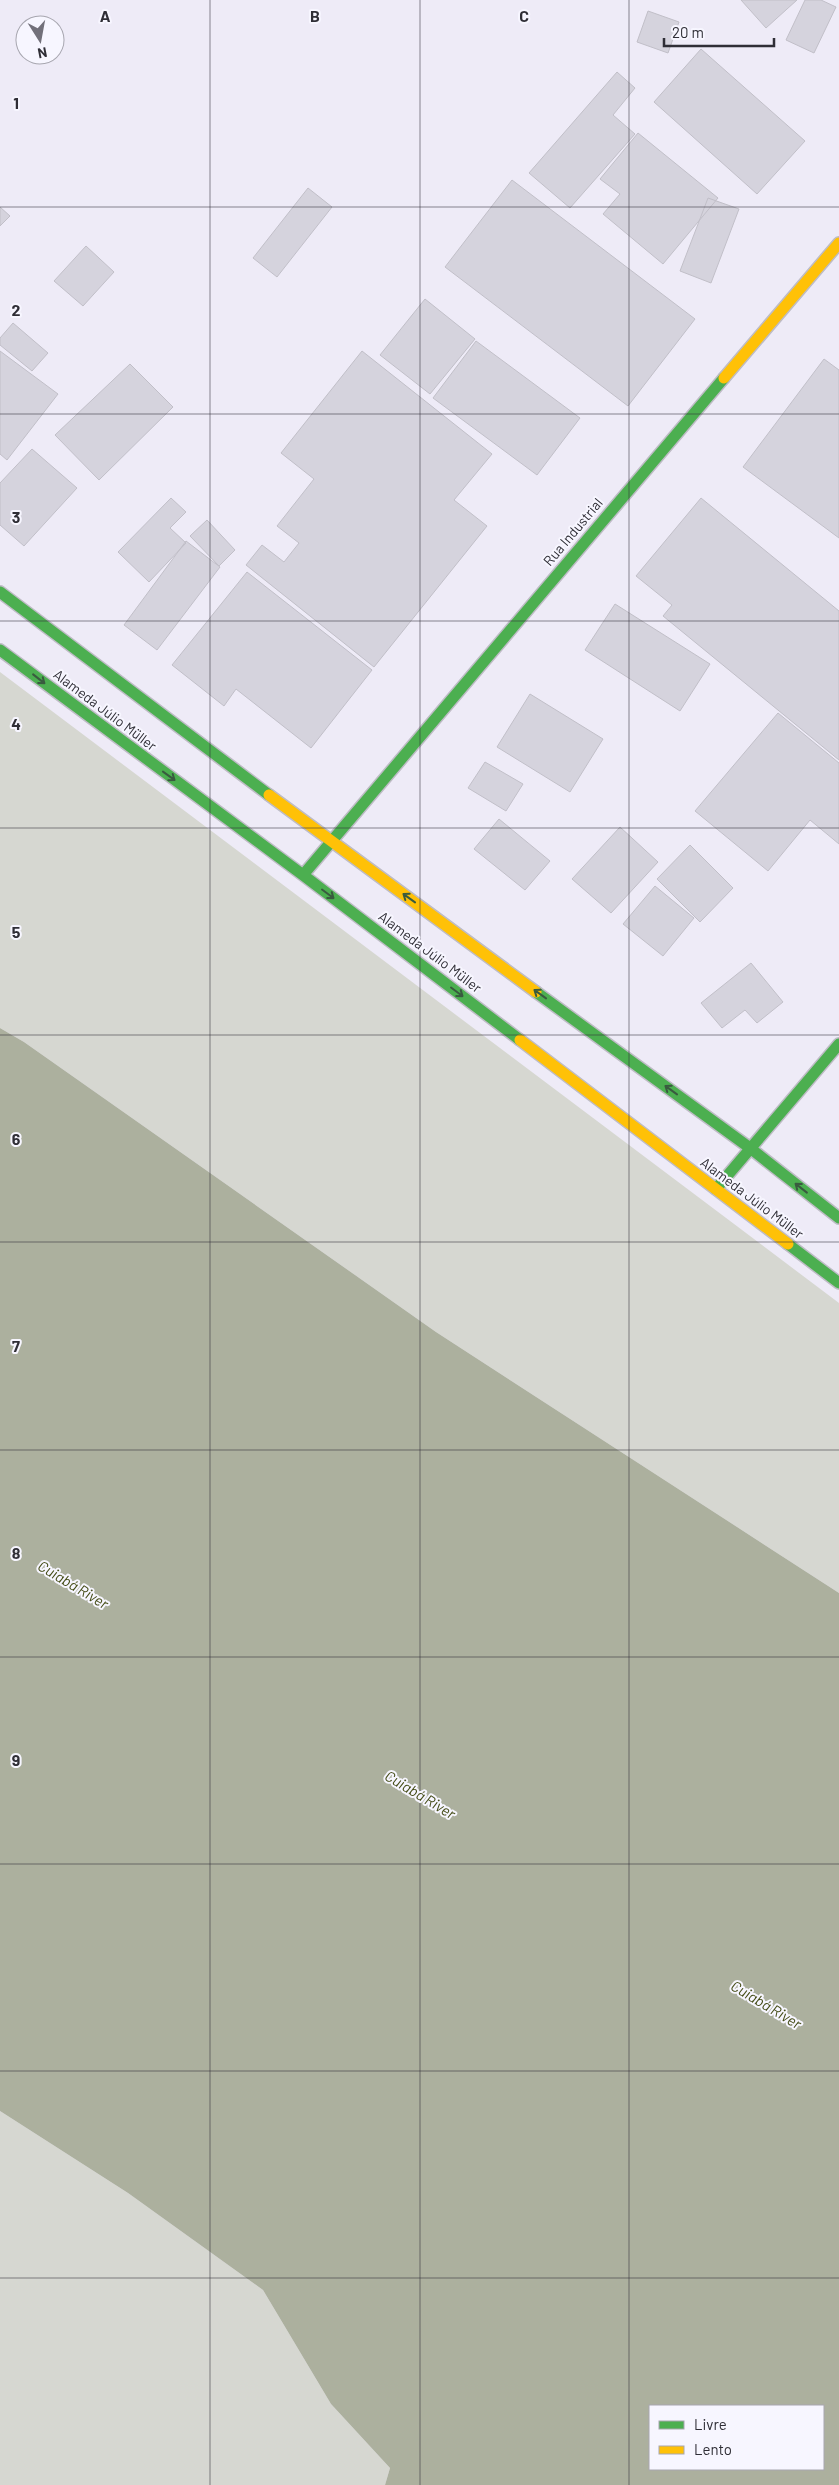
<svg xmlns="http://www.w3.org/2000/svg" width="839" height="2485" viewBox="0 0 839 2485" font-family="Barlow,sans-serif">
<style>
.green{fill:#d6d7d1}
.water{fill:#acb09e;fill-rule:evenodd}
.building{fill:#d5d3dd;stroke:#c1bfc8}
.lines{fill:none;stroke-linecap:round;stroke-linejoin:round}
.fast-casing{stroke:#bebcc5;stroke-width:14}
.slow-casing{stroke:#bebcc5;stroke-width:14}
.fast{stroke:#4caf50;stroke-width:11}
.slow{stroke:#ffc107;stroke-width:11}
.oneway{stroke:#395b3f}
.grid{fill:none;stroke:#2f2e36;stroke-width:1;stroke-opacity:0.55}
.labels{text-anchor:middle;stroke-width:4;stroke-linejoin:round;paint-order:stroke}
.street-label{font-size:14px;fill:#2f2e36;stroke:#f7f6ff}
.water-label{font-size:15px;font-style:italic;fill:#454d18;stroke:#f7f6ff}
.grid-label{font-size:16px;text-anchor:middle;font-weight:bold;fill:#2f2e36;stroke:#f7f6ff;stroke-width:4;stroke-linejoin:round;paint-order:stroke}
</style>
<rect width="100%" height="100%" fill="#eeebf7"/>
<!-- green -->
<path class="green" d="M0,672L839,1303V1593L436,1332L24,1042L0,1028Z
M0,2111L128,2193L263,2290L331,2404L390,2468L385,2485H0Z"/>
<!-- water -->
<path class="water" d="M0,1028L24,1042L436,1332L839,1593V2485H385L390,2468L331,2404L263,2290L128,2193L0,2111ZM650,2406H823V2469H650Z"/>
<!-- building -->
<path class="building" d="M741,0H797L766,28Z
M805,0H821L836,7L814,53L786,40Z
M648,11L679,22L668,53L637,42Z
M701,49L805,141L757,194L654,102Z
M617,72L635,88L613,115L635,134L570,208L529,173Z
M638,133L718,198L663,264L603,214L620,194L600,179Z
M512,180L695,319L628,406L445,267Z
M308,188L332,207L277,277L253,258Z
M708,198L739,209L711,283L680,271Z
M0,207L10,216L0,226Z
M86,246L114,272L83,306L54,281Z
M425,299L475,339L430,394L380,355Z
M13,323L48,353L32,371L0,345V338Z
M476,341L580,418L537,475L433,398Z
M0,351L58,394L7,460L0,454Z
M362,351L492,454L454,500L487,526L374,667L246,565L262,545L284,562L299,543L277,526L314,479L281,453Z
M824,359L839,370V538L743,467Z
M130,364L173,407L99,480L55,435Z
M32,449L77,488L24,546L0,525V483Z
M171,498L186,512L170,528L186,543L149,582L118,552Z
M701,498L839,611V760L663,616L672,605L636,576Z
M207,520L235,550L219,566L190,536Z
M186,541L220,567L157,650L124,625Z
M247,572L372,670L311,748L236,689L224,706L172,665Z
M615,604L710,664L680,711L585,650Z
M530,694L603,739L570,792L497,747Z
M778,713L839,763V844L810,820L768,871L695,811Z
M485,762L523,784L506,811L468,788Z
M499,819L550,861L525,890L474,849Z
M620,827L658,862L611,913L572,879Z
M690,845L733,888L700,922L657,879Z
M655,886L694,918L663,956L623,924Z
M751,963L783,1002L757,1023L745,1010L722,1028L701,1003Z"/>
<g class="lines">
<defs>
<path id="fast" d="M0,592L269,795
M0,650L303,875L520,1040
M303,875L724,378
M536,992L750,1148L839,1218
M716,1189L839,1044
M788,1244L839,1283"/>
<path id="slow" d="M724,378L839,243
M269,795L536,992
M520,1040L788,1244"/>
</defs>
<!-- fast casing -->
<use href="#fast" class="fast-casing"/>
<!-- slow casing -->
<use href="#slow" class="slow-casing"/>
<!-- fast -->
<use href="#fast" class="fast"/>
<!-- slow -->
<use href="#slow" class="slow"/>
</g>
<!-- one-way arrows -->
<defs><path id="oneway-shaft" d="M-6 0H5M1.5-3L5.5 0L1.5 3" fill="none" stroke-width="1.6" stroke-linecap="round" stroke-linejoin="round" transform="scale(1.25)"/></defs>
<g class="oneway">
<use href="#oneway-shaft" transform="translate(39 679) rotate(38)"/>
<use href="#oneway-shaft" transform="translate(169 776) rotate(36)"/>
<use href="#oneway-shaft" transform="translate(328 894) rotate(37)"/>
<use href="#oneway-shaft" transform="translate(409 898) rotate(-144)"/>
<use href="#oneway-shaft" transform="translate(457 992) rotate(37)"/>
<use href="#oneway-shaft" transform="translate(540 994) rotate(-144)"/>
<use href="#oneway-shaft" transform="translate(671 1090) rotate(-144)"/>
<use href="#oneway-shaft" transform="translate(801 1188) rotate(-142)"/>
</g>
<!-- grid -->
<path class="grid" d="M210,0V2485M420,0V2485M629,0V2485M0,207H839M0,414H839M0,621H839M0,828H839M0,1035H839M0,1242H839M0,1450H839M0,1657H839M0,1864H839M0,2071H839M0,2278H839"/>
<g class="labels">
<!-- street labels -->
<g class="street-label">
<text transform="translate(573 532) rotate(-50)" y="5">Rua Industrial</text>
<text transform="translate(105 710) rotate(37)" y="5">Alameda Júlio Müller</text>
<text transform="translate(430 952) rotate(37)" y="5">Alameda Júlio Müller</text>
<text transform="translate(752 1198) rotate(37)" y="5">Alameda Júlio Müller</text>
</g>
<!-- water labels -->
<g class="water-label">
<text transform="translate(73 1585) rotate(31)" y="5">Cuiabá River</text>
<text transform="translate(420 1795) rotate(31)" y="5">Cuiabá River</text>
<text transform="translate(766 2005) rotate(31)" y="5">Cuiabá River</text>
</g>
</g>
<g class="grid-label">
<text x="105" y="22">A</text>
<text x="315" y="22">B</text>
<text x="524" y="22">C</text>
<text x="16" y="109">1</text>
<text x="16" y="316">2</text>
<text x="16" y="523">3</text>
<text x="16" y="730">4</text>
<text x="16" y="938">5</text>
<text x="16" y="1145">6</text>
<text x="16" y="1352">7</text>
<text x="16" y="1559">8</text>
<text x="16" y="1766">9</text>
</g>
<!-- legend -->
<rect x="649" y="2405" width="175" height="65" fill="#f7f6ff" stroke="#a7a6af"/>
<rect x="659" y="2421" width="25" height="8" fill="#4caf50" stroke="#a7a6af"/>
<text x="694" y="2430" font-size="15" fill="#2f2e36">Livre</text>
<rect x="659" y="2446" width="25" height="8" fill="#ffc107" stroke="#a7a6af"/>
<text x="694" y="2455" font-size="15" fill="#2f2e36">Lento</text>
<!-- north arrow -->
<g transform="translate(40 40) rotate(169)"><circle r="24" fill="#f7f6ff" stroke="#a7a6af"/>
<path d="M0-4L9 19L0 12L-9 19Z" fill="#72707a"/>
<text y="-8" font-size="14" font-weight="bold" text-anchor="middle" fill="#2f2e36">N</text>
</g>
<!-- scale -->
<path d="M664 38v8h110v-8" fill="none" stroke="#2f2e36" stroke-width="2.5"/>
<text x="672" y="38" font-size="15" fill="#2f2e36" stroke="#f7f6ff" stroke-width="4" paint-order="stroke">20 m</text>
</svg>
